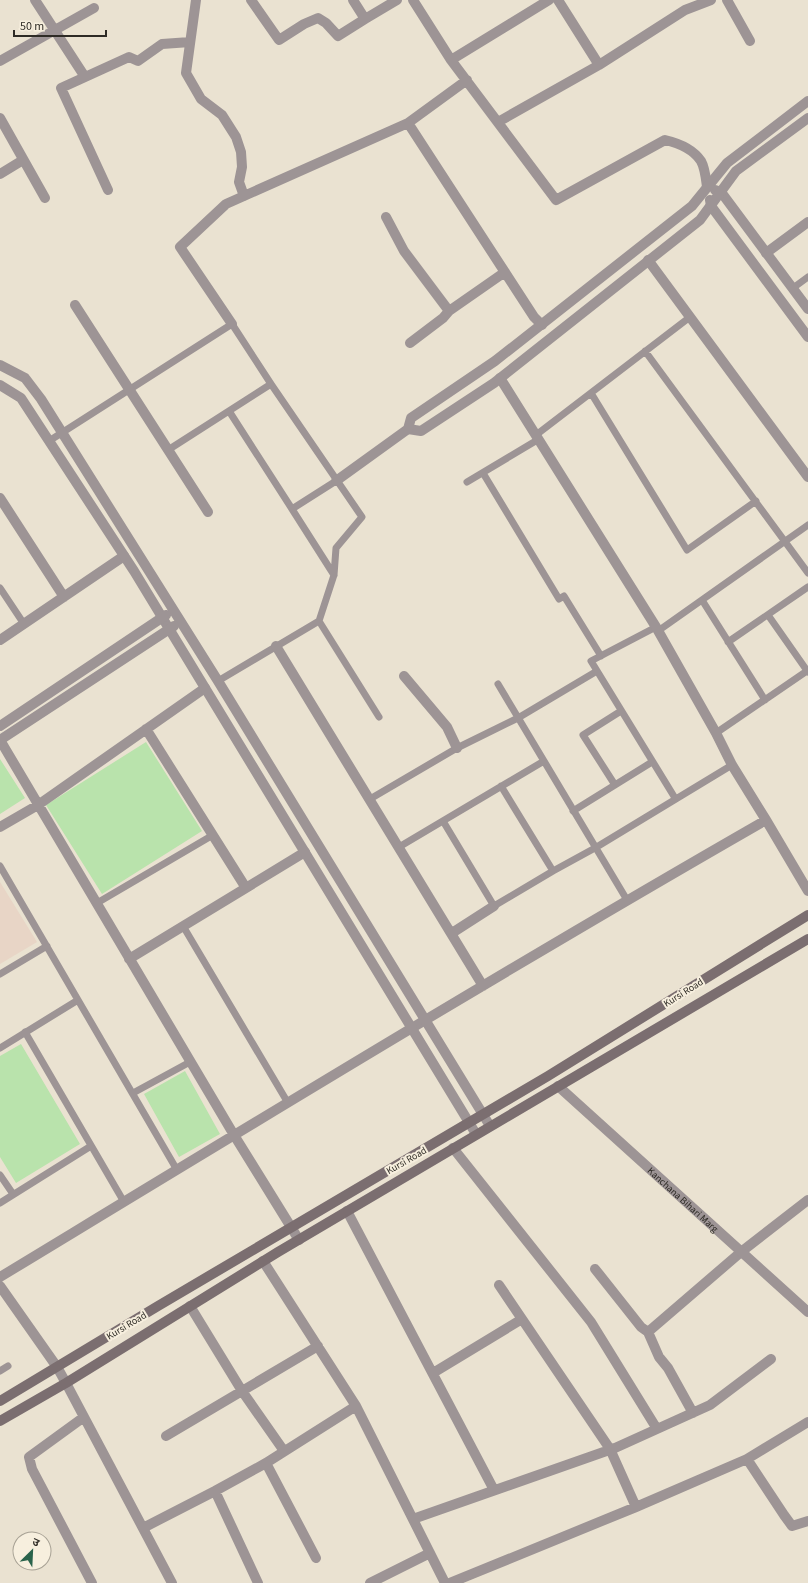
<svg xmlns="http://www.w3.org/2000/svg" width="808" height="1583" viewBox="0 0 808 1583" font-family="'Source Sans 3','Noto Sans Devanagari',sans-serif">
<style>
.education{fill:#e8d5c6}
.green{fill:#b9e3ac}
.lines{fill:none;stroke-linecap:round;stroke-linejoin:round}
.service{stroke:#9d9495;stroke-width:7}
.minor{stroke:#9d9495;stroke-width:10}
.tertiary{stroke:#9d9495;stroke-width:10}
.secondary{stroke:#7b6e70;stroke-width:10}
.labels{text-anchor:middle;stroke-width:4;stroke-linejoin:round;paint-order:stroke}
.street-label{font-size:10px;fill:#2e2b25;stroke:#f7efde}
</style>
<rect width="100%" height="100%" fill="#eae2d1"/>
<!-- education -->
<path class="education" d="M0,882L37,942L0,964Z"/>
<!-- green -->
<path class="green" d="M146,742L202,831L102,894L46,805Z
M0,759L25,798L0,814Z
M21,1044L80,1144L16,1183L0,1157V1056Z
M185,1071L220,1134L179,1157L144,1094Z"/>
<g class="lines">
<!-- service -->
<path class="service" d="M793,288L808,277
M645,351L808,573
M591,393L687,550L756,501
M229,411L292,509L336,481
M536,435L690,317
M49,441L232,324L271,384L362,517L336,548L334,575L319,621
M168,450L271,384
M483,473L559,599L564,596L601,656
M467,482L539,439
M292,509L334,575
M0,588L24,624
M702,600L765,700
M768,615L808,672
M656,627L591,661L675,798
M658,631L808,525
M728,642L808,587
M218,681L319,621L379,717
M498,684L627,900
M716,733L807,671
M615,785L583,735L621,711
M501,786L553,871
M370,799L457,748L518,718L597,671
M573,811L652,762
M443,821L494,906L553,871L595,848L732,765
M399,847L544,761
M0,866L177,1170
M97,903L213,835
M183,926L288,1103
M0,974L47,946
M25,1032L124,1202
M0,1048L78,1000
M133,1093L190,1062
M0,1175L13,1194
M0,1203L91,1146
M0,1371L8,1366"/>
<!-- minor -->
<path class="minor" d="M35,0L85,77
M196,0L186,73L201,99L222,115L236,137L241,152L242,167L239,182L244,196
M251,0L279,40L304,24L318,18L326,23L338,36L365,19
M353,0L365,19L397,0
M413,0L451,60L556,200L665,140C678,143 693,149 701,161C705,168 706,179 707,187
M558,0L599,65
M727,0L750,41
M451,60L549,0
M0,61L94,8
M467,80L408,123L534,317L542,325
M0,118L45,198
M498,122L599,65L685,10L711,0
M0,174L23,160
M108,190L61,88L129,57L138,61L162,44L190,42
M386,217L404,251L449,311
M766,253L808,222
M648,260L808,477
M75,305L208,512
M232,324L180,247L226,204L408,123
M410,343L443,318L449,311L505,272
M500,378L656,627L716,733L732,765L766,820L808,891
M0,498L64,597
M0,640L124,556
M276,646L483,986
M404,676L447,727L457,748
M146,729L246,888
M0,740L234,1135L299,1240
M0,827L38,805L205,688
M452,933L494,906
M129,959L305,852
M453,1148L591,1322L657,1429
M347,1211L494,1490
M263,1261L356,1406L445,1583
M595,1269L641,1327L648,1332L659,1357L668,1368L693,1413
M0,1277C254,1123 508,968 766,820
M499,1285L610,1449L636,1507
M0,1286L57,1367L66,1383L172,1583
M190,1306L242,1391L284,1451
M648,1332L741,1252L808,1200
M433,1373L522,1319
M84,1417L29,1457L32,1469L92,1583
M166,1436L318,1346
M747,1459L784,1515L792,1526L808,1521
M266,1463L316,1558
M215,1491L258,1583
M413,1519L615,1448L710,1405L771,1359
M143,1528L215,1491L266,1463L356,1406
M370,1583L430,1553
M450,1583L636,1507L747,1459L808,1422"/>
<!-- tertiary -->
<g class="tertiary">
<path d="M715,190L721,192L808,309"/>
<path d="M710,200L711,206L808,337"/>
<path d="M0,365L25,378L41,399L218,681L490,1126"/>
<path d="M0,385L21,398L134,571L476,1134"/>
<path d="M408,429L421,431L494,383L700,220L736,171L808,118"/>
<path d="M336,481L408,429L411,418L495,361L692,206L727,163L808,101"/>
<path d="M0,726L166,615"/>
<path d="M0,740L174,626"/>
<path id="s1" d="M558,1086L808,1312"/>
</g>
<!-- secondary -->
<path class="secondary" d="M0,1401L158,1306L548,1076L808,915
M0,1421L66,1383L278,1252L808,939"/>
</g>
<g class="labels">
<!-- street labels -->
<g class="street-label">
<text transform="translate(683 992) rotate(-32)" y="4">Kursi Road</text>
<text transform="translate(406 1160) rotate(-30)" y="4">Kursi Road</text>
<text dy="4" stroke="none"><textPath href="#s1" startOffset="169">Kanchana Bihari Marg</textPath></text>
<text transform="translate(126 1325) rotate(-31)" y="4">Kursi Road</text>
</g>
</g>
<!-- north arrow -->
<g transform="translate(32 1551) rotate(24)"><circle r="19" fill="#f7efde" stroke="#a7a194"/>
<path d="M0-3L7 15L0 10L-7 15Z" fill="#2a634b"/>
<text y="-6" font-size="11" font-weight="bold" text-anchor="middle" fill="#2e2b25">उ</text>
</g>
<!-- scale -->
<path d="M14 30v6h92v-6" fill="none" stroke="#2e2b25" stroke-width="2"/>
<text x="20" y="30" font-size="12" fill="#2e2b25" stroke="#f7efde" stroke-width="3" paint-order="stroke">50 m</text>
</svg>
